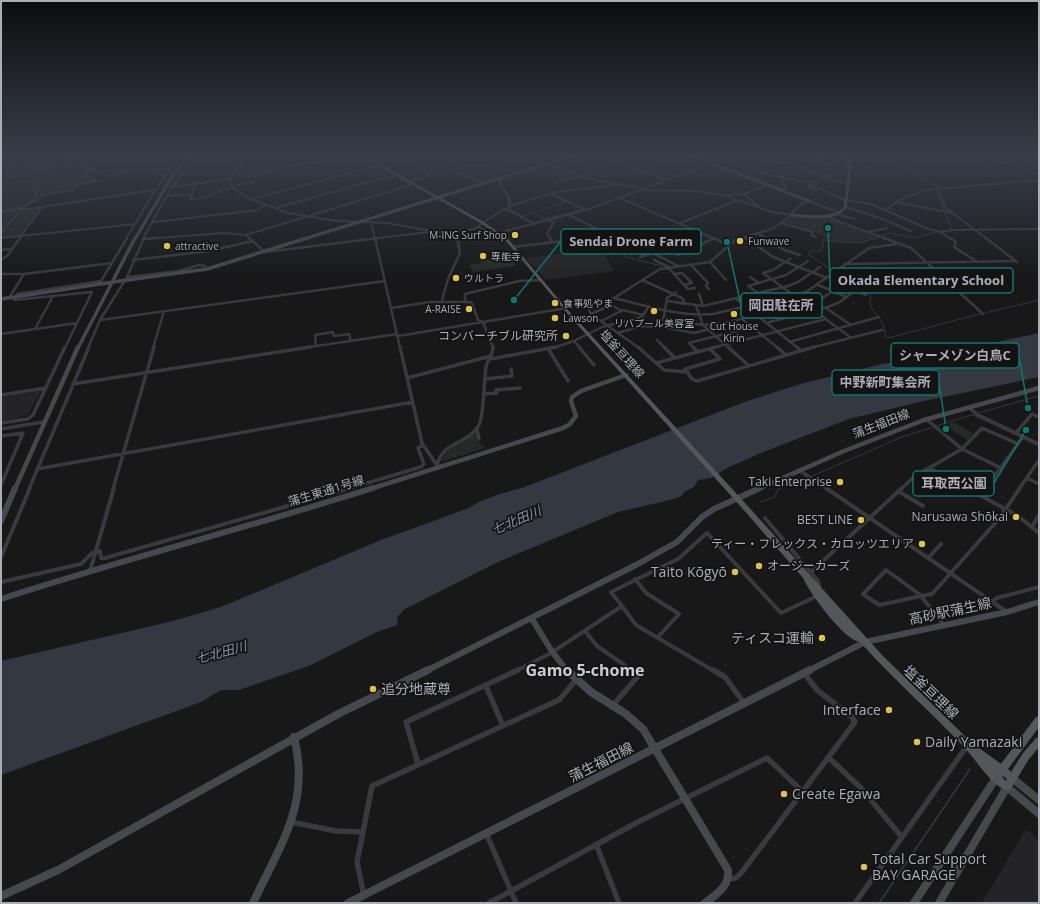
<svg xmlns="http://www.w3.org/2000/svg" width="1040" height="904" viewBox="0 0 1040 904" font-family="'Open Sans','Noto Sans JP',sans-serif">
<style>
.built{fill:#242426}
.green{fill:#242b26}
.water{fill:#333841}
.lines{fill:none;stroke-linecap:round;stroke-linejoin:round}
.stream-far1{stroke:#333841;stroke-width:1}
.stream{stroke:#333841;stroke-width:1.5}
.street-far4{stroke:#39393e;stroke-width:2}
.street-far3{stroke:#39393e;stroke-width:2.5}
.street-far2{stroke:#39393e;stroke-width:3.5}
.street-far1{stroke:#39393e;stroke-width:4}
.street{stroke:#39393e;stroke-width:5.5}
.secondary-far4{stroke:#47484d;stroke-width:3}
.secondary-far3{stroke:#47484d;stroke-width:3.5}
.secondary-far2{stroke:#47484d;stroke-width:4.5}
.secondary-far1{stroke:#47484d;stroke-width:6}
.secondary{stroke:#47484d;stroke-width:8}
.primary{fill:#55565c;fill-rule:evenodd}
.secondary-bridge{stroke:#47484d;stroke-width:3.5}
.poi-dot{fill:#dbc34d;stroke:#131314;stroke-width:1.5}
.labels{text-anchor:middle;stroke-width:3.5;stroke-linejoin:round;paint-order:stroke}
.far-poi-label{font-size:10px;fill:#abadb7;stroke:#131314;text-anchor:start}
.poi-label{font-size:12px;fill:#abadb7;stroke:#131314;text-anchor:end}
.street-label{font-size:12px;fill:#abadb7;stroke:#131314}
.water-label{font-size:13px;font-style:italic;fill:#8795ae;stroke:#131314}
.near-poi-label{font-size:14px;fill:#abadb7;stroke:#131314;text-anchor:start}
.near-street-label{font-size:14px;fill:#abadb7;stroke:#131314}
.near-neighbourhood-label{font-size:16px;font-weight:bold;fill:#cccdd4;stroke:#131314}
.leader{fill:none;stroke:#0f766e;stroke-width:1.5}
.callout-dot{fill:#0f766e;stroke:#131314;stroke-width:1.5}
.callout{fill:#131314;stroke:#0f766e;stroke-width:1.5}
.callout-label{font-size:13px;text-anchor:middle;font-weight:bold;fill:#abadb7}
</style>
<rect width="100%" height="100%" fill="#181819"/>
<!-- built -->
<path class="built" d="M793,216L830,217L831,219L880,236L862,243L838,242L815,232L784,224Z
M600,249L615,271L546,280L526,258Z
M41,391L28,415L1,421V397Z
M1026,829L1039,840V903H982Z"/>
<!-- green -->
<path class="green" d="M1,154H101L88,166L95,169L84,176L95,181L76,185L73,190L40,195L36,201C16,207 16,219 1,231Z
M291,155L285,162L277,163L275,168L251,175L247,167L272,164L275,160H280L282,156Z
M587,165L592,167H606L617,173L613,174L614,176H590L583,166Z
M40,209L21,235L1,238V234L11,226L22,211Z
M807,218H817L833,223L819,232L802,228L804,226L801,223Z
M506,255L513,259L516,266L473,272L469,265L481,263L480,260L499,258Z
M954,422L973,433L968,440L945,426Z
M477,433L478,442L485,448L441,462C447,446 464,441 477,433Z"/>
<!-- water -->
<path class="water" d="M1039,333V377L924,401L849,419L761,453L727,468L711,478L698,480L694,487L684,492L682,496L670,500L618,512L498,562L405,609L398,616L397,625L377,632L309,666L239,690H221L201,702L1,775V661L169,622L221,607L381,540L469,508C485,497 503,493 522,488L747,401L804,383L882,364L947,353Z"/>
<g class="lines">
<!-- stream-far1 -->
<path class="stream-far1" d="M641,169L685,154
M7,176L45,170L72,156L98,154
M602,177L626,174L637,170
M194,183L251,176
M984,186L1013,183
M170,187L173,186
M936,189L944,210
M504,191L508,198V207
M77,201L154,189
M509,209L524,216L533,213L545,219L582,210
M1,212L21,209
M534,213L565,202
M945,213L952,229L950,230
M882,236L890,233L914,238L937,232
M589,239L621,252L626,257L662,266
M833,271L808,254L810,251H820L823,246L822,240L859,243L880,237
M836,273L861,281L871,297C867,308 875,311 880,319C884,325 885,332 886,338
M985,313L1039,300
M888,338L980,314
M978,413L1039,396
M973,415L1020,437
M936,426L975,414
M1023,439L1039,446
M812,476L902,437L933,427
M760,502L775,497L778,489L809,477"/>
<!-- stream -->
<path class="stream" d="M879,903L970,769"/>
<!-- street-far4 -->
<path class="street-far4" d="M244,154L240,166L230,177L231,186L246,197L288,213L337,221L387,223L449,234L474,229L502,210L510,207V199L497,178
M497,154L522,161L545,163
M540,154L547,163
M633,154L613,160L665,180
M737,154L762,161L787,163L844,156
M786,154L808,161
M972,154L991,164L1014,162
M984,154L995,159
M997,154L1039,175
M100,155L69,158L92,172L170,169L157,187L126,239
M365,156L356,157L360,162L369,161L376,165
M411,156L429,166
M280,157L281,154
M729,157L769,175L806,182L844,200L871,204L926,228L940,232L953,230L1039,229
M818,158L815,156L821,154
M890,159L899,154
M721,160L732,164
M814,160L834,165
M896,160L938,188L946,208L987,239
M848,161L896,160L941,154
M379,163L417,154
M438,163L452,171L474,164L519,172
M547,163L571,171L582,177L648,190L697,191L723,195L772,212L792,215
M788,163L826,177
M1001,163L995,159L1012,158L1010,154
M552,166L566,179
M170,169L182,154
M420,169L471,154
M420,169L432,175
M455,170L482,183
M825,178L848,184
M410,181L432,175
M197,183L190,199C211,199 213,191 232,187
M810,183L831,175L832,172
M554,184L555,181L581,177
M813,185L808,187L817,191
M231,186L254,182V176L285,166L356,157
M173,187L229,179
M781,190L786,188L782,179
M551,194L586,210
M728,195L744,194
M168,196L193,194
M620,198L715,239
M252,199L379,165
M34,202L38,201L42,195L74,190L77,185L97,181L86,176L96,169L90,165L102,154
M895,202L952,213
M510,206L556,192L616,185
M758,206L744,194L768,185
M846,207L880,218L911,231
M275,208L395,175L377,165
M506,209L535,224
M21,210L156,190
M887,210L897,201L925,190L1039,180
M1,211L20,208L34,201L39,188L35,187L39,178L26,176L5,177L13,164L19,159L59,158L73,154
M837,214L854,219
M569,215L617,239
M790,215L800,205L809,201L840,213
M830,215L832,219L887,239
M549,220L554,223L547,233L550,239
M154,222L258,210L265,205
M371,222L375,239
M781,223L813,232L811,235L816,237
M678,224L738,200
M478,227L486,231
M869,232L887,228
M1,233L26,205
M498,233L586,210L737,154
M942,233L951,239
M449,234L455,239
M759,234L767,239
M246,235L251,239
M745,237L747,239
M1,238L136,224
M19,239L42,207
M143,239L166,197L196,154
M144,239L224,233L246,235L411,185L395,175
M370,239L428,232
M579,239L588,238L603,232
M642,239L647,237L652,239
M738,239L772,229L792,215"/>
<!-- street-far3 -->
<path class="street-far3" d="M144,238L127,277L179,271L199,265L205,266L207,269
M249,238L265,252L378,238
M375,238L400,348
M550,238L552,242
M615,238L629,245L645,238
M649,238L682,253
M713,238L729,245
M746,238L773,257L827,278
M765,238L784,250L800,255
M884,238L911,248L983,314
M950,238L956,242L954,247L976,261
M986,238L1017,262
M144,239L156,238
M513,247L587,238
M1,250L12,249
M678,255L712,239
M640,257L653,253L678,266
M790,259L773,270L763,273L850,337
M1,260L7,256L20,238
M133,260L209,251L253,241
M654,260L669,267
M710,262L726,280
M844,264L1015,261
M692,266L708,283L706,286L709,289
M668,267L674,274
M682,273L692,283L684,285L674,274Z
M1,274H24L112,263
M750,277L759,283
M642,280L682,298L684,301L683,304
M684,285L688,289L695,288
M818,285L847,297
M855,290L866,295
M758,293L748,286L786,275L808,261
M699,294L703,306
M9,298L24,274
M614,298C646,306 680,317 713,314L806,292L869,248L897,244
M735,298L798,348
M442,300L448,279L460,253L458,242L454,238
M465,301V294L519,281L541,280
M667,301L703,306L788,286L798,282L820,267
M590,304L589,310L591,314L639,348
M696,306L703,325L729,348
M391,308L430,302H470L472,303L478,320L483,322L603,302L614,298L660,269L710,262L735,240L741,238
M826,308L851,325
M591,314L611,305L622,311
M663,318L703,325L724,323L814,301L824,297L850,279
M742,319L778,348
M100,320L385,281
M601,321L623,310L643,315
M766,323L828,307L840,302L861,286
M662,327L694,333L709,329
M35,329L53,296
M618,333L641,326L662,327L667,298L676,292
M1,334L77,323L92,292L14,300L17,294L101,281L127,238
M398,336L483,322L493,348
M657,340L665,348
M574,341L580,348
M789,342L879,317
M316,346L315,335L333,332L334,336L349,334L351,341
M65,348L77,323
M88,348L100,320L127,277
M153,348L164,311
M303,348L397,334
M553,348L574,341L602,327L642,317L649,306
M694,348L689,343L752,327
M712,348L826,319
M810,348L882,330"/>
<!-- street-far2 -->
<path class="street-far2" d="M400,347L422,443L436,464
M579,347L594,365
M638,347L664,370L688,372
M664,347L675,358
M693,347L698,352
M728,347L748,365
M777,347L786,355
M797,347L801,351
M710,349L720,359L685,369L692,379L697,381L814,347
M549,350L568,381
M490,359L556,347
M656,363L716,347
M407,378L491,356
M485,379L512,376L511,369
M73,384L310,347
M483,394L497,393L496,390L520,388
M1,395L46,388
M968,407L978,415L1039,444
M926,419L962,449L1001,468
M1,423L28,419L33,415L65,347
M1,429L43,422
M477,429L479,439
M1016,433L1032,414L1039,417
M1,436L23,433L1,485
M929,468L969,489
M37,469L413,402
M437,469C438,441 469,445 479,425C484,416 484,379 486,367C487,360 493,355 493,347
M799,470L827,489
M1027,478L1039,484
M29,489L89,347
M113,489L154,347
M347,489L421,467L424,464L418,448L423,445
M901,489L915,476L962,449L982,428L1018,444
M985,489L1023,437
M1019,489L1039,460"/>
<!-- street-far1 -->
<path class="street-far1" d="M826,488L1007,612
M967,488L1018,516L1039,533
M898,491L923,506
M981,495L986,488
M765,518L818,581L820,589
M1032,527L1039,515
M1,557L30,488
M928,558L941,544
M886,570L919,594L921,596L879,605L863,594Z
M90,571L114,488
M810,573L902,488
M635,579L646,593L679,614L658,637
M1,582L81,564L92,553L100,551L101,558H105L351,488
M921,596L944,625
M921,596L932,594L998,520L1020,488
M993,601L997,598L1039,587
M622,606L636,625L714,671
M585,631L597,646L633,671
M516,671L551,653L622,606L611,592L678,559L707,533L781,613L817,596"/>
<!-- street -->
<path class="street" d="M713,670L725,677L744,703
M486,686L503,726
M613,705L639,675L631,670
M829,758L860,787L901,836
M418,764L406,722L518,670
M291,822L336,831L363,832L372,786L559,700L576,680
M363,832L357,862L364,896
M486,833L511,891L489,903
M596,844L619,903
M729,879L736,878L742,872L855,722L852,717L817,690L804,673
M516,903L511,891L638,822L767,758L802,791
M855,903L967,746"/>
<!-- secondary-far4 -->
<path class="secondary-far4" d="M688,154L809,201
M792,215C808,216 833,221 845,208L850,168L848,161L841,154
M135,239L168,183L189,154
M304,239L578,154"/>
<!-- secondary-far3 -->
<path class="secondary-far3" d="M128,280L207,269L307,238
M1,299L120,281
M78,348L135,238"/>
<!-- secondary-far2 -->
<path class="secondary-far2" d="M15,489L78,347
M370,489L563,428L569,425L576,416L571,401L572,397L581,391L626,375
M758,489L844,451L924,420L1039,388"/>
<!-- secondary-far1 -->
<path class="secondary-far1" d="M1,521L15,488
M1,599C124,559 250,527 373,488
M532,619L551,650L567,671
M426,671L636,565L677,542L702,517L714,509L760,488
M808,671L865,642L1007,612L1039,602"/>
<!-- secondary -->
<path class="secondary" d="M567,670L591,692L626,714L643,729L728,870C730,886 717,894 705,903
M1012,778L1039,800
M1,896L58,870L338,714L428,670
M253,903C280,845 311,804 294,737
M348,903L810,670
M914,903L996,778
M939,903L1007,787L1039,814"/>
<!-- primary -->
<path class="primary" d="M360,154H362L484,222L508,239L567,309L746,504L882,655L971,742L1001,764L1036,717L1039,716V727L1008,769L1011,772L1023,753L1036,738L1039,737V747L1029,759L1010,790L1007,791C991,785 976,760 964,747C930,711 893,679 860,642C844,640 813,597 805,582L804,580V579L742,508L565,311L506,241L482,224L360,155ZM1003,776L1007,779L1006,781L1002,777Z"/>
<!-- secondary-bridge -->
<path class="secondary-bridge" d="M120,281L128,280"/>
</g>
<!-- sky -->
<linearGradient id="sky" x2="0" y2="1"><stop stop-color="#0d0d0e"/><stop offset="0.55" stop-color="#373d49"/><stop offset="1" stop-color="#373d49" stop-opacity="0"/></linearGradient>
<rect width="1040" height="280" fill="url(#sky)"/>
<!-- markers -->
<g class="poi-dot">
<circle cx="515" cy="235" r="4"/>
<circle cx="740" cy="241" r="4"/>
<circle cx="167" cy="246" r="4"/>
<circle cx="483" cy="256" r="4"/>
<circle cx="456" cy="278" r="4"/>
<circle cx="555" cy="303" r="4"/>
<circle cx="469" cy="309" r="4"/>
<circle cx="654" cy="311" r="4"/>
<circle cx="734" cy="314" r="4"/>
<circle cx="555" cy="318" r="4"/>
<circle cx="566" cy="336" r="4"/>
<circle cx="840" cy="482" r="4"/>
<circle cx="1016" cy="517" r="4"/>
<circle cx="861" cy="520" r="4"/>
<circle cx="922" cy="544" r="4"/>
<circle cx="759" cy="566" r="4"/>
<circle cx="735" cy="572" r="4"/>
<circle cx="822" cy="638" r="4"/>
<circle cx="373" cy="689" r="4"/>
<circle cx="889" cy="710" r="4"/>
<circle cx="917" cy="742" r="4"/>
<circle cx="784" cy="794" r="4"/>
<circle cx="864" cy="867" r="4"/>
</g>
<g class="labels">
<!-- far-poi labels -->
<g class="far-poi-label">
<text x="507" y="239" text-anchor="end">M-ING Surf Shop</text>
<text x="748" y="245">Funwave</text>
<text x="175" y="250">attractive</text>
<text x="491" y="260">専能寺</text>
<text x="464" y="282">ウルトラ</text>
<text x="563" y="307">食事処やま</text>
<text x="461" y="313" text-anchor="end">A-RAISE</text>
<text x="563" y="322">Lawson</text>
<text x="654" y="327" text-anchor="middle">リバプール美容室</text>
<text x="734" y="330" text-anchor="middle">Cut House<tspan x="734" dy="12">Kirin</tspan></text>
</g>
<!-- poi labels -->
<g class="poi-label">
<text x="558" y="340">コンバーチブル研究所</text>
<text x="832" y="486">Taki Enterprise</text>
<text x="1008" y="521">Narusawa Shōkai</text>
<text x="853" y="524">BEST LINE</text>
<text x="914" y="548">ティー・フレックス・カロッツエリア</text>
<text x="767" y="570" text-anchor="start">オージーカーズ</text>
</g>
<!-- street labels -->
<g class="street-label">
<text transform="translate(622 354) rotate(48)" y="4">塩釜亘理線</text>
<text transform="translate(881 424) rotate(-21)" y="4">蒲生福田線</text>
<text transform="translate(326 491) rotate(-17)" y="4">蒲生東通1号線</text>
</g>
<!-- water labels -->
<g class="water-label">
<text transform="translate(516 520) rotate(-23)" y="5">七北田川</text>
<text transform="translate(221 652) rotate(-15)" y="5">七北田川</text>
</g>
<!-- near-poi labels -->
<g class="near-poi-label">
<text x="727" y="577" text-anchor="end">Taito Kōgyō</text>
<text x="814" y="643" text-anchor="end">ティスコ運輸</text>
<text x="381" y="694">追分地蔵尊</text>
<text x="881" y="715" text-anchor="end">Interface</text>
<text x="925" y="747">Daily Yamazaki</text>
<text x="792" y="799">Create Egawa</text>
<text x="872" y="864">Total Car Support<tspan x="872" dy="16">BAY GARAGE</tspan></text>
</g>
<!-- near-street labels -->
<g class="near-street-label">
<text transform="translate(950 611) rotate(-12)" y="5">高砂駅蒲生線</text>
<text transform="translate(931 692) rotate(44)" y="5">塩釜亘理線</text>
<text transform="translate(601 762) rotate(-27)" y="5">蒲生福田線</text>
</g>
<!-- near-neighbourhood labels -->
<g class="near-neighbourhood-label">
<text x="585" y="676">Gamo 5-chome</text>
</g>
</g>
<!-- callouts -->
<path class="leader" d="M514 300L561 241M828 228L830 281M727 242L741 305M1028 408L1019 356M946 429L939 383M1026 430L994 483"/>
<g class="callout-dot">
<circle cx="514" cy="300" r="4"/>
<circle cx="828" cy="228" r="4"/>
<circle cx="727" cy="242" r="4"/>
<circle cx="1028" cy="408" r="4"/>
<circle cx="946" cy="429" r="4"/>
<circle cx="1026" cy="430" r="4"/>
</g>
<g class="callout">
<rect x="561" y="229" width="140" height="25" rx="4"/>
<rect x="830" y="268" width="183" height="25" rx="4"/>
<rect x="741" y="293" width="81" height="25" rx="4"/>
<rect x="891" y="343" width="128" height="25" rx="4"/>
<rect x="832" y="370" width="107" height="25" rx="4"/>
<rect x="913" y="471" width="81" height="25" rx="4"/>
</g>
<g class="callout-label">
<text x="631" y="246">Sendai Drone Farm</text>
<text x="921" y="285">Okada Elementary School</text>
<text x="781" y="310">岡田駐在所</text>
<text x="955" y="360">シャーメゾン白鳥C</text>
<text x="885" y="387">中野新町集会所</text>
<text x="954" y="488">耳取西公園</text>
</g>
<!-- border -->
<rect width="1040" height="904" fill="none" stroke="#abadb7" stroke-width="4"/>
</svg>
